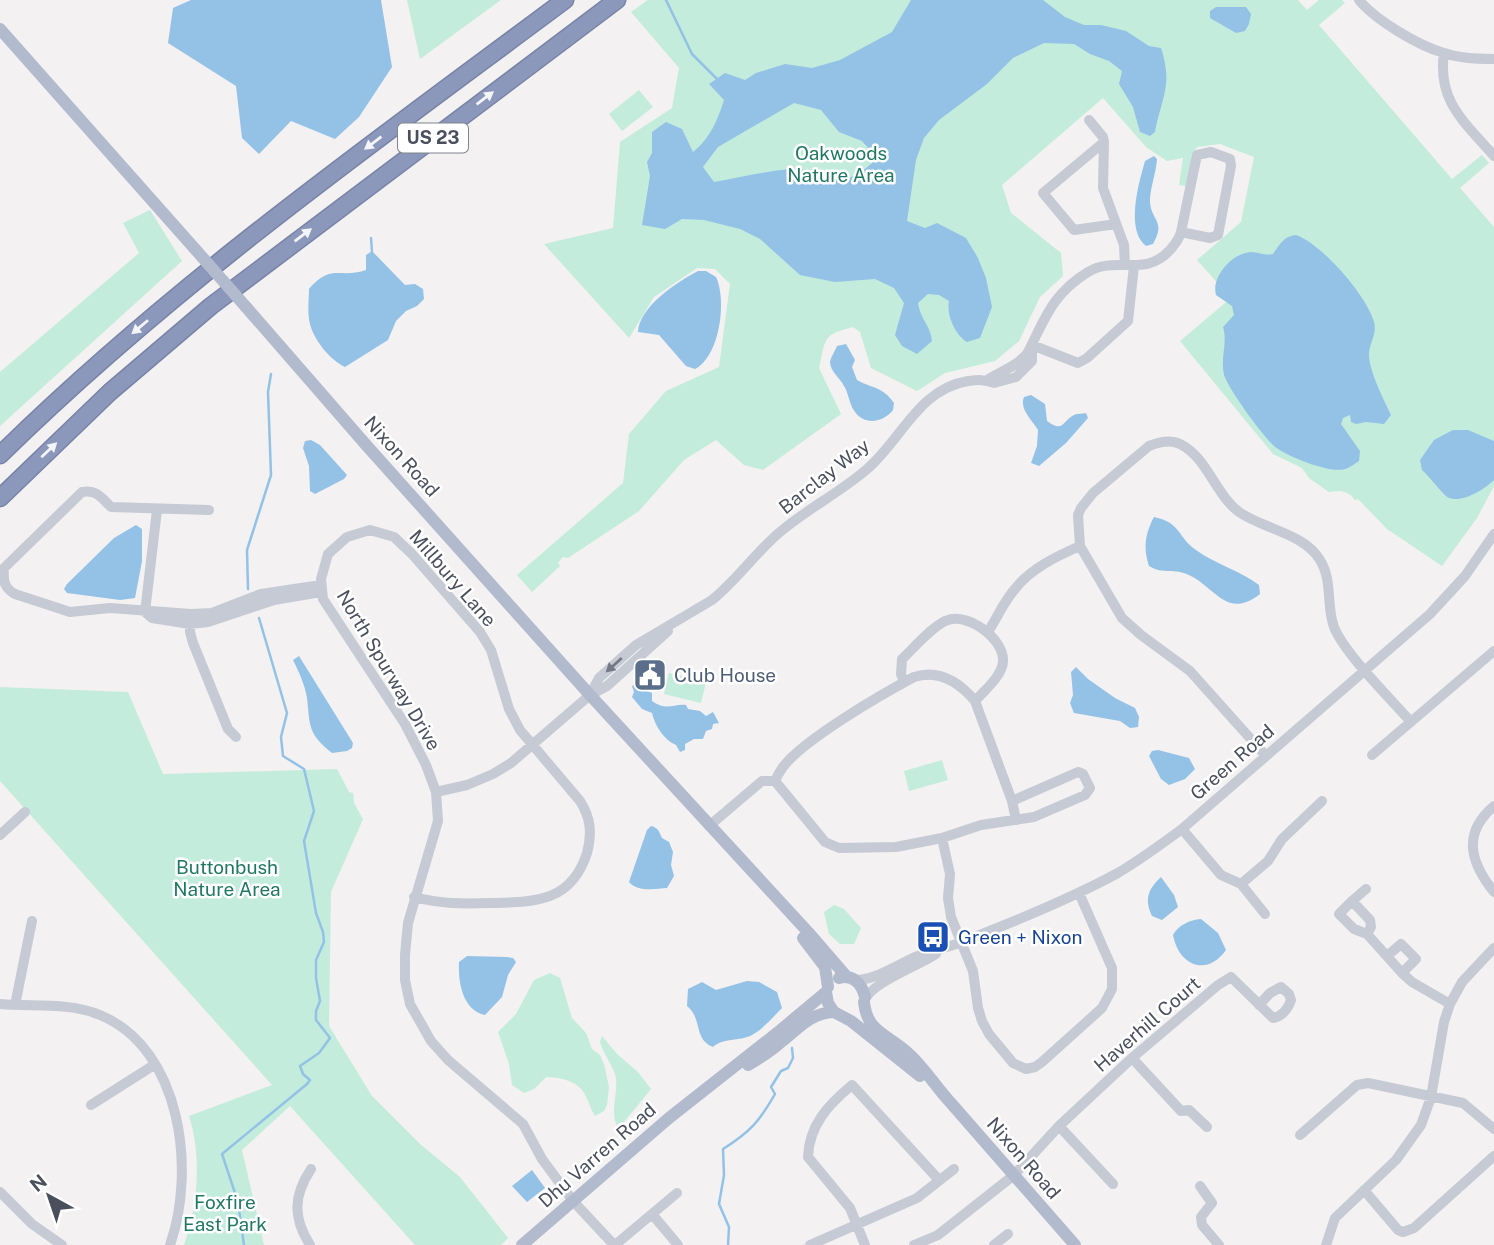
<svg xmlns="http://www.w3.org/2000/svg" width="1494" height="1245" viewBox="0 0 1494 1245" font-family="'Public Sans',sans-serif">
<style>
.green{fill:#c3ecdc}
.water{fill:#93c2e6;fill-rule:evenodd}
.lines{fill:none;stroke-linecap:round;stroke-linejoin:round}
.stream{stroke:#93c2e6;stroke-width:2.5}
.highway-casing{stroke:#7783a7;stroke-width:19}
.minor{stroke:#c5cad4;stroke-width:10}
.major{stroke:#b2bacd;stroke-width:12}
.highway{stroke:#8c98bb;stroke-width:16}
.major-bridge{stroke:#b2bacd;stroke-width:12}
.oneway{fill:#f4f5f8}
.oneway2{fill:#757a87}
.labels{text-anchor:middle;stroke-width:5;stroke-linejoin:round;paint-order:stroke}
.shield{fill:#fff;stroke:#80848e;stroke-width:2}
.shield-label{font-size:18px;font-weight:bold;fill:#4a4f5d}
.park-label{font-size:19px;fill:#1f7961;stroke:#fff}
.street-label{font-size:19px;fill:#4a4f5d;stroke:#fff}
.service-label{font-size:19px;fill:#4e5e75;stroke:#fff;text-anchor:start}
.transit-label{font-size:19px;fill:#164399;stroke:#fff;text-anchor:start}
</style>
<rect width="100%" height="100%" fill="#f3f1f1"/>
<!-- green -->
<path class="green" d="M407,0H501L420,59Z
M648,0H1298L1307,10L1319,0H1342L1345,3L1319,25L1452,179L1482,155L1489,163L1460,188L1494,227V486L1477,518L1442,566L1387,529L1358,499L1355,500C1348,490 1340,490 1329,492L1309,478L1302,468L1273,454L1180,341L1231,298L1197,260L1241,222L1254,157L1220,144L1197,147L1192,154L1187,186L1179,185L1183,158L1167,161L1146,147L1103,98L1002,185L1011,213L1061,253L1063,276L1040,297L1019,341L995,361L945,373L917,391L871,368L860,332L853,327C822,335 826,338 819,368L841,414L763,470L744,465L716,440L684,460L639,511L568,558L563,557L558,563L560,566L532,592L517,575L623,483L629,434L666,391L719,367L730,284L715,269L697,268L654,297L629,338L544,244L613,228L620,142L672,108L679,68L631,12Z
M639,90L653,107L622,131L609,114Z
M150,210L182,261L0,426V372L139,253L123,223Z
M669,673L706,682L701,703L664,694Z
M0,687L128,692L163,774L337,769L349,792L353,793L354,803L363,819L331,892L329,1026L372,1096L420,1144L460,1177L508,1238L501,1245H415L290,1106L242,1150L264,1245H184C198,1204 202,1157 189,1116L272,1085L0,781Z
M942,760L948,780L909,791L904,771Z
M834,905L844,909L861,928L854,944H840L829,934L824,912Z
M550,973L560,978L572,1018L586,1033L592,1049L600,1055L604,1064L609,1087L607,1105L604,1111L595,1116C590,1108 588,1098 582,1090C574,1080 558,1077 546,1077L534,1089L524,1093L512,1085L509,1064L498,1032L516,1014L534,980Z
M602,1036L617,1054L638,1072L651,1089L620,1127L617,1126C609,1109 620,1091 615,1074C611,1063 603,1053 600,1042Z"/>
<!-- water -->
<path class="water" d="M191,0H381L392,67L359,117L335,139L291,121L259,154L242,138L236,86L168,43L173,8Z
M911,0H1043L1065,17L1084,25H1101L1126,31L1149,46L1161,48C1173,85 1162,96 1155,132L1150,136L1140,132L1133,107L1119,84L1122,71L1109,61L1090,54L1074,44L1044,43L1013,58L987,84L939,120L924,138L916,160L907,221L925,228L937,223L966,238L978,258L986,278L992,307L980,338L967,342C955,335 946,314 949,301L939,295L928,294L918,303C921,321 930,324 932,341L917,354L902,346L895,335L904,303L894,288L875,279L835,282L800,275L760,239L740,229L704,220L682,219L665,229L642,225L650,176L647,162L652,153V132L666,122L682,129L693,152C710,139 718,119 724,100L709,84L725,73L745,80L756,73L785,64L812,68L840,60L892,32ZM794,103L821,110L839,132L862,141L870,150L872,163C837,195 828,167 791,169C765,171 739,178 714,182L703,167L718,147Z
M1216,7H1246L1251,14L1249,24L1245,31L1236,33L1210,18V11Z
M1154,156L1157,159C1156,173 1151,185 1150,198C1149,221 1167,219 1153,244L1146,246C1125,230 1139,182 1145,161Z
M1296,235C1322,244 1367,296 1374,322C1377,334 1370,342 1369,353C1368,369 1384,400 1391,415L1384,424L1366,422L1356,424L1351,422L1350,415L1343,418L1341,424L1360,451L1359,461C1355,463 1350,468 1345,469C1330,474 1286,456 1274,446C1262,435 1229,390 1224,375C1220,358 1228,343 1223,327L1234,315L1232,306L1216,295C1211,277 1232,253 1251,252C1259,252 1264,256 1273,254C1280,244 1284,236 1296,235Z
M372,251L405,285L415,284L423,289L424,299L417,306L406,311L396,321L388,340L345,367C330,360 314,340 310,324C307,313 309,300 309,289C332,263 338,279 366,270V255Z
M698,271H706L716,277C727,300 720,356 695,369L686,366L659,335L638,332C639,307 677,282 698,271Z
M846,344L855,360L852,367L857,380C873,389 882,386 894,403L893,410C884,422 865,426 855,412C849,404 849,394 844,386C840,378 830,371 830,362C831,357 835,351 837,346Z
M1031,395L1045,404L1047,421C1064,433 1061,422 1074,415C1078,413 1082,414 1086,413L1088,418L1066,443L1039,466L1031,463L1037,446L1038,430C1032,420 1019,409 1024,397Z
M1453,430H1468L1494,441V480C1485,489 1463,503 1449,498C1443,495 1430,477 1422,470L1420,460L1434,440Z
M311,440L320,445L347,475L344,479L315,494L310,491L309,466L303,448L305,441Z
M1154,517C1182,523 1177,537 1196,550C1215,564 1239,570 1259,585L1260,594C1223,623 1213,579 1180,572C1166,569 1163,574 1149,566C1143,548 1145,534 1154,517Z
M136,525L142,529V561L135,598L120,600L67,593L64,589L67,584L114,538Z
M299,656L353,743L352,748L347,751L332,753C308,734 310,726 307,698C305,685 299,672 293,660Z
M1076,667L1088,679L1115,698L1135,708L1139,717L1138,727L1130,728L1120,721L1074,713L1070,703L1073,695L1071,672Z
M637,684L640,688L652,693V701C668,712 674,703 686,705L688,709L700,711L706,716L713,712L719,723L713,724L712,729L706,731L703,739H694L685,744V750L680,752L676,745C664,740 655,726 652,713L642,709L632,697L634,692L632,686Z
M1158,750L1189,758L1195,769L1185,779L1169,785L1161,779L1149,756L1152,751Z
M651,826C659,828 659,832 662,838L669,842L673,852L671,865L674,876L667,888C655,889 637,892 629,882L647,830Z
M1161,877L1174,895L1178,907L1162,920L1152,916C1144,900 1148,889 1161,877Z
M1201,919L1218,933L1226,950C1207,977 1179,966 1173,935C1178,925 1190,920 1201,919Z
M467,956L507,957L513,958L516,962L508,975L502,997L485,1015C462,1010 458,981 459,962Z
M747,981L759,982L777,992L782,1008C772,1018 764,1028 752,1035C739,1042 724,1037 713,1047C693,1039 703,1019 687,1006L688,989L702,982L716,990Z
M532,1170L545,1188L527,1202L512,1186Z"/>
<g class="lines">
<!-- stream -->
<path class="stream" d="M666,0L692,54L717,79
M371,238L372,252
M248,589L247,550L271,475L268,392L271,374
M244,1245L238,1202L222,1154L307,1084L310,1080L303,1074L300,1066L319,1053L330,1038L316,1020V1011L320,1001L316,978V960L324,942L323,932L316,913L304,841L314,811L304,769L283,756L281,737L287,713L259,618
M728,1245L729,1227L719,1204L724,1175L723,1149C750,1132 759,1122 775,1094L771,1087L781,1071L788,1068L793,1058L792,1048"/>
<defs>
<path id="highway" d="M0,455C173,285 372,144 565,0
M0,498L110,392L211,306L617,0"/>
</defs>
<!-- highway casing -->
<use href="#highway" class="highway-casing"/>
<!-- minor -->
<path class="minor" d="M1359,0C1375,20 1419,46 1444,53C1458,58 1479,59 1494,59
M1444,53C1437,102 1465,122 1494,156
M1089,120L1103,137L1104,142
M1116,224L1074,230L1043,193L1104,142L1103,188L1124,245L1125,265
M1032,345L1078,363L1087,358L1128,321L1134,266
M987,380C1002,371 1015,367 1027,354C1045,319 1052,294 1088,272C1116,255 1145,278 1170,250C1175,244 1179,240 1181,232L1197,155L1211,152L1230,159L1231,166L1218,235L1210,238L1181,232
M209,510L111,507C102,498 96,489 82,492L4,568C3,581 4,588 15,594L70,612L110,608L191,614L212,613L261,594L321,585
M145,612L152,618L190,624L208,622L274,600L321,592
M145,612L157,510
M190,617V632L193,643L228,729L236,737
M988,632C997,618 1004,601 1015,589C1030,569 1057,556 1080,546
M904,682L901,674L902,659C913,649 934,624 948,620C969,613 1004,639 1003,661C1003,675 984,691 975,701L1012,801L1016,820
M590,695L599,678L636,645L712,600C737,580 755,553 780,532C807,509 839,493 866,470C901,441 918,389 968,381C977,380 985,379 994,383L1016,377L1032,361V345
M1372,755L1494,651
M1266,756L1190,671L1141,635L1122,618L1080,546L1078,515L1081,508L1093,493L1149,446C1159,442 1170,439 1180,444C1207,457 1215,494 1239,512C1263,529 1304,533 1320,560C1333,581 1326,606 1334,627C1344,653 1391,699 1411,722
M775,781L825,842L839,848L896,847L942,838L981,825L1034,817L1085,795L1090,788L1083,774L1078,772L1012,801
M436,792L467,785L493,774L511,763L590,695L607,686L668,631
M1494,806C1462,833 1470,862 1494,892
M709,826L762,781H775C777,776 780,771 783,767C803,740 882,694 914,677C939,669 959,682 975,701
M1182,829L1221,875L1241,884L1265,914
M0,835L25,812
M942,838L950,874L948,898L951,917L973,971L978,1008L982,1021L989,1034L1013,1063L1026,1069L1035,1067L1042,1062L1102,1008L1112,989V968L1079,893
M1241,884L1268,861L1282,839L1322,801
M414,897C441,904 462,904 490,903C534,902 571,903 587,853C592,834 591,818 580,801L520,730L509,709L491,650L480,632L412,554L394,537L370,530L347,537L328,554L321,579L323,599L405,724L426,765L436,792L438,821L408,923L405,955V980L410,1004L431,1041L448,1060L523,1124L542,1159L573,1201L614,1245
M1352,901L1366,889
M1367,934L1354,929L1339,914L1352,901L1370,920L1371,927L1367,934L1402,973L1412,982L1450,1004
M1387,956L1401,944L1416,959L1402,973
M853,979C870,984 901,962 918,956C931,951 945,948 959,943C1011,923 1066,901 1116,874C1139,861 1160,845 1182,829L1430,614L1465,576L1494,534
M864,1002C869,983 919,966 936,954
M0,1004C33,1007 69,1002 100,1015C182,1049 196,1171 170,1245
M15,1005L32,921
M1132,1058L1181,1111L1189,1110L1207,1127
M91,1105L154,1065
M1059,1126L1113,1184
M1300,1135L1357,1085L1368,1083L1463,1103L1494,1129
M1200,1186L1212,1203L1201,1217L1202,1225L1219,1245
M1364,1190L1398,1230L1403,1232L1414,1228L1494,1156
M0,1192L32,1224L62,1245
M652,1214L678,1245
M310,1245C293,1218 293,1196 311,1169
M615,1245L677,1193
M810,1245L917,1198L954,1169
M865,1245L850,1208L808,1157C809,1125 829,1104 852,1085L939,1180
M914,1245L938,1235L1014,1175L1059,1126L1132,1058L1218,985L1231,977L1273,1018C1283,1016 1288,1009 1291,1000L1289,994L1281,987L1270,993L1259,1005
M994,1245L1008,1234
M1326,1245L1335,1218L1396,1160L1421,1125L1431,1097L1444,1022L1450,1004L1462,982L1494,948"/>
<!-- major -->
<path class="major" d="M0,29L195,249
M246,307L367,446L590,695L808,932L846,976
M803,938L825,967L828,987
M839,978C853,974 862,984 865,997
M826,992L828,1003L834,1012L851,1021L920,1076
M864,1002C867,1033 888,1034 908,1053C924,1067 935,1086 950,1102C992,1150 1033,1197 1075,1245
M748,1065C760,1058 771,1051 781,1042C799,1028 810,1013 834,1012
M522,1245L669,1118L777,1033L826,992"/>
<!-- highway -->
<use href="#highway" class="highway"/>
<!-- major-bridge -->
<path class="major-bridge" d="M195,249L246,307"/>
</g>
<!-- one-way arrows -->
<defs><path id="oneway-solid" d="M-6-.8H1V-3.2L6.5 0L1 3.2V.8H-6Z" transform="scale(1.75)"/></defs>
<g class="oneway">
<use href="#oneway-solid" transform="translate(485 98) rotate(-37)"/>
<use href="#oneway-solid" transform="translate(373 143) rotate(143)"/>
<use href="#oneway-solid" transform="translate(303 235) rotate(-37)"/>
<use href="#oneway-solid" transform="translate(140 327) rotate(140)"/>
<use href="#oneway-solid" transform="translate(49 450) rotate(-43)"/>
</g>
<use class="oneway2" href="#oneway-solid" transform="translate(614 665) rotate(138)"/>
<!-- icons -->
<defs>
<symbol id="civic-square" viewBox="-11 -11 22 22"><rect x="-9" y="-9" width="18" height="18" rx="4" fill="#5c6f8a" stroke="#fff"/><path d="M-.6-6.5H3V-4.5H.6V-3L4-1V1h2V6H-6V1h2V-1L-.6-3ZM-1.2 2.5V6h2.4V2.5Z" fill="#fff"/></symbol>
<symbol id="bus-square" viewBox="-11 -11 22 22"><rect x="-9" y="-9" width="18" height="18" rx="4" fill="#1a4fb4" stroke="#fff"/><path d="M-5-6H5V4H4V6H2V4H-2V6H-4V4H-5ZM-3.5-4V0h7V-4ZM-3.5 1.2v1.5H-2V1.2ZM2 1.2v1.5H3.5V1.2Z" fill="#fff"/></symbol>
</defs>
<g fill-rule="evenodd">
<use href="#civic-square" x="631" y="656" width="38" height="38"/>
<use href="#bus-square" x="914" y="918" width="38" height="38"/>
</g>
<g class="labels">
<!-- shield labels -->
<rect class="shield" x="398" y="123.5" width="70" height="29" rx="5"/>
<g class="shield-label">
<text x="433" y="144">US 23</text>
</g>
<!-- park labels -->
<g class="park-label">
<text x="841" y="160">Oakwoods<tspan x="841" dy="22">Nature Area</tspan></text>
<text x="227" y="874">Buttonbush<tspan x="227" dy="22">Nature Area</tspan></text>
<text x="225" y="1209">Foxfire<tspan x="225" dy="22">East Park</tspan></text>
</g>
<!-- street labels -->
<g class="street-label">
<text transform="translate(402 456) rotate(48)" y="7">Nixon Road</text>
<text transform="translate(824 476) rotate(-38)" y="7">Barclay Way</text>
<text transform="translate(453 578) rotate(49)" y="7">Millbury Lane</text>
<text transform="translate(389 670) rotate(59)" y="7">North Spurway Drive</text>
<text transform="translate(1232 762) rotate(-41)" y="7">Green Road</text>
<text transform="translate(1147 1024) rotate(-41)" y="7">Haverhill Court</text>
<text transform="translate(597 1155) rotate(-41)" y="7">Dhu Varren Road</text>
<text transform="translate(1024 1158) rotate(49)" y="7">Nixon Road</text>
</g>
<!-- service labels -->
<g class="service-label">
<text x="674" y="682">Club House</text>
</g>
<!-- transit labels -->
<g class="transit-label">
<text x="958" y="944">Green + Nixon</text>
</g>
</g>
<!-- north arrow -->
<g transform="translate(49 1196) rotate(320)" stroke="#ffffff" stroke-width="5" paint-order="stroke">
<path d="M0-5L12 26L0 18L-12 26Z" fill="#4a4f5d"/>
<text y="-10" font-size="19" font-weight="bold" text-anchor="middle" fill="#4a4f5d">N</text>
</g>
</svg>
